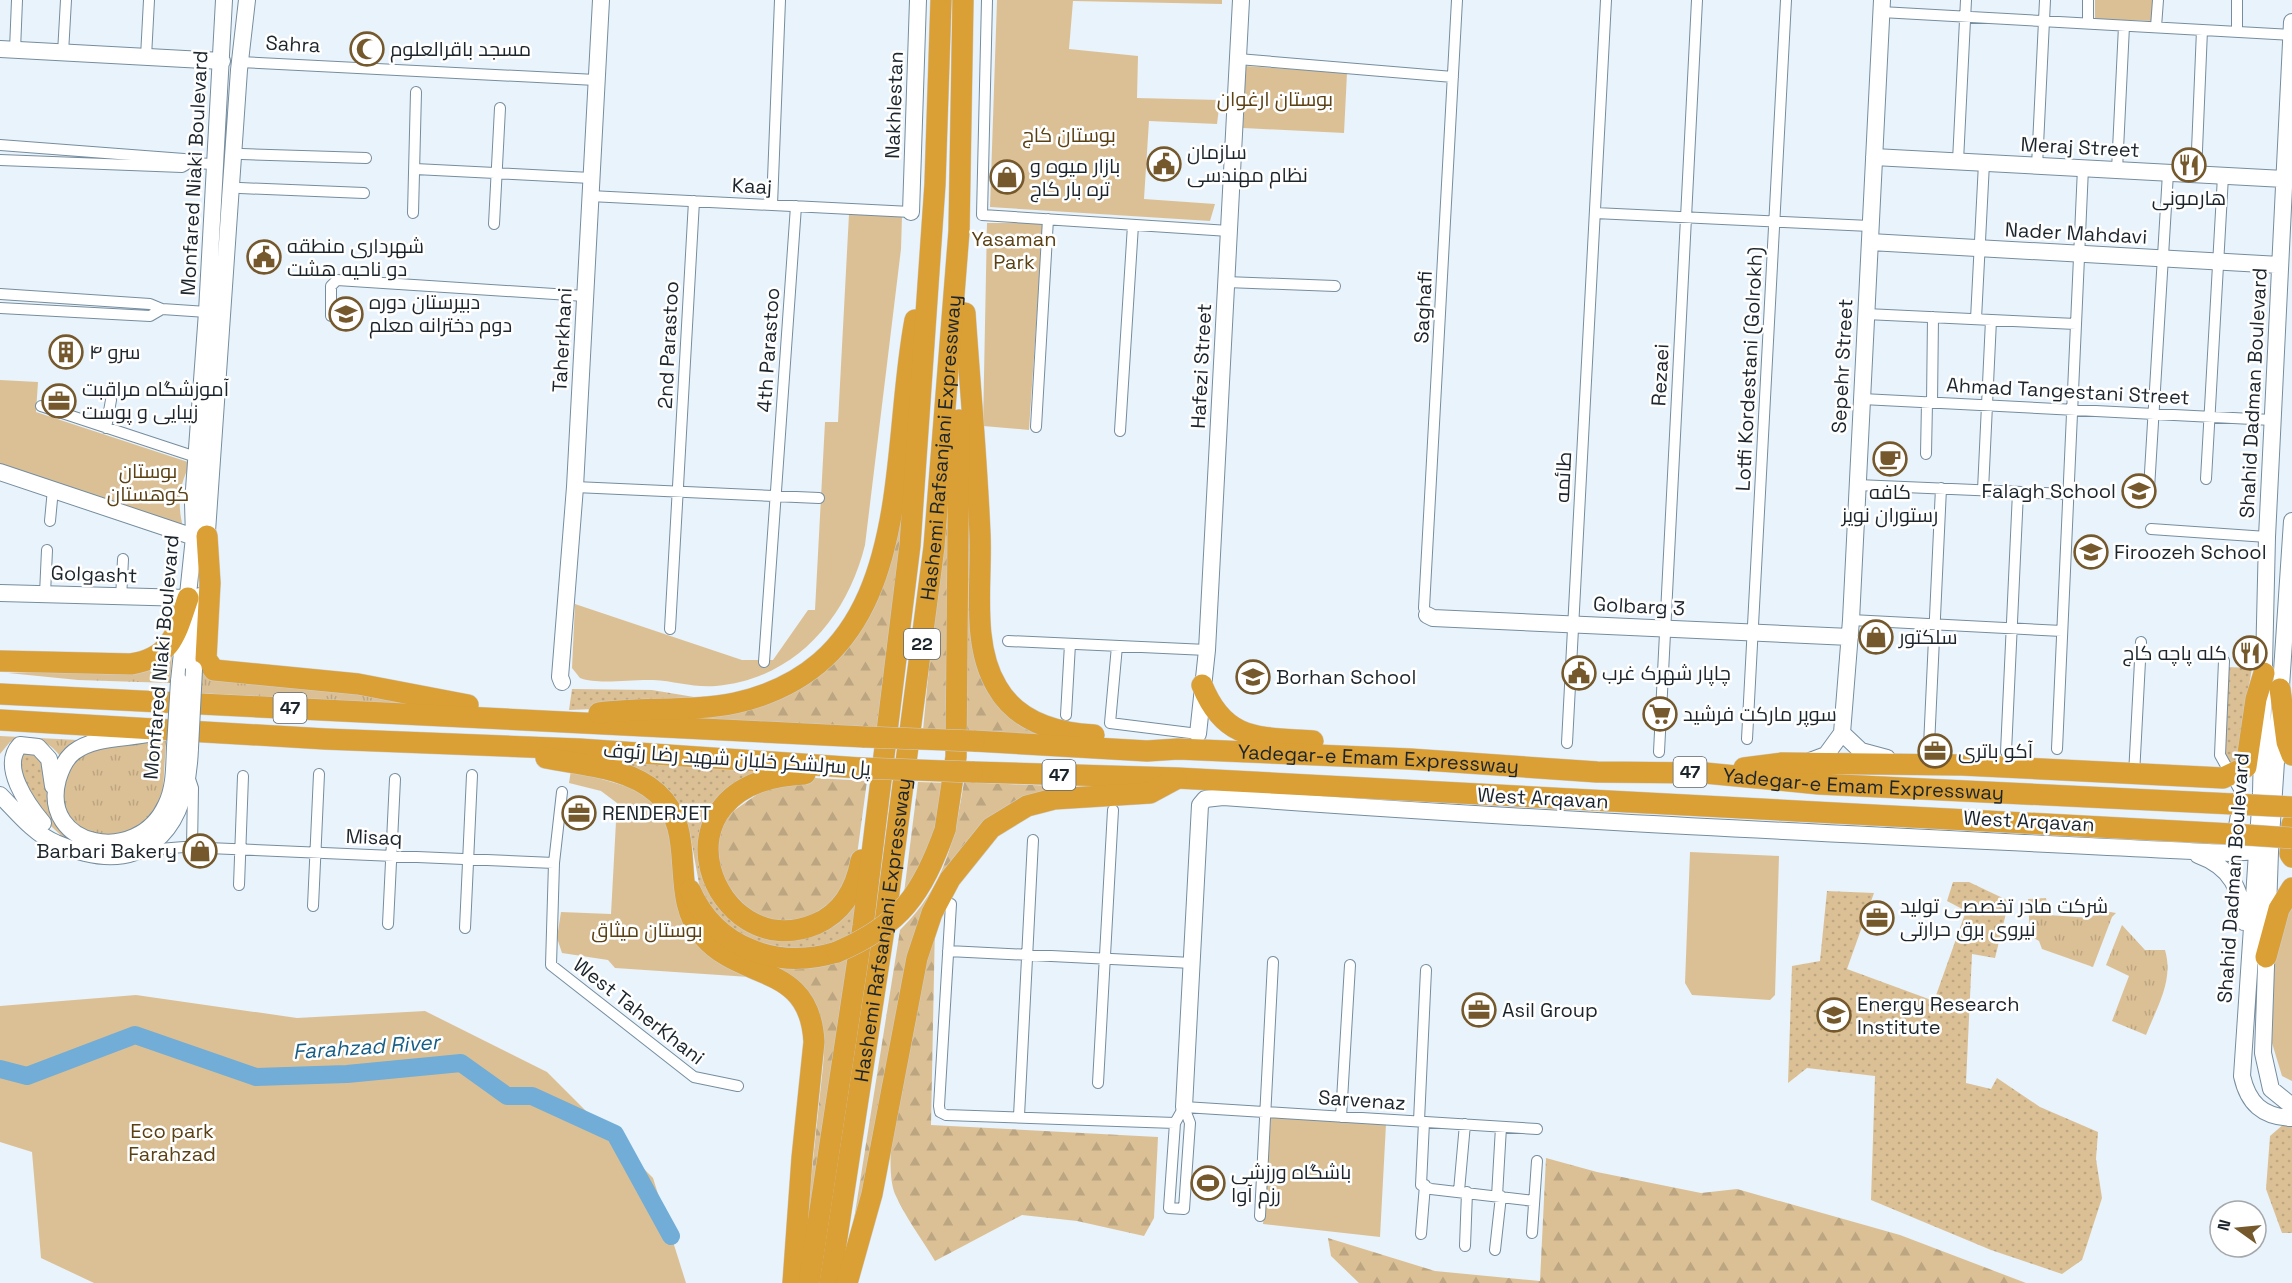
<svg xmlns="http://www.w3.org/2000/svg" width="2292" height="1283" viewBox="0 0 2292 1283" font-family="'Space Grotesk',Cairo,sans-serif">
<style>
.grass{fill:url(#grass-tufts)}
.forest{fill:url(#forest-firs)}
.park{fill:#dcc095}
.garden{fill:url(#garden-dots)}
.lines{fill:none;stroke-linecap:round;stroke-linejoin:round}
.river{stroke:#71add6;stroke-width:18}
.street-casing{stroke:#758d9f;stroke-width:12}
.secondary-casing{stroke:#758d9f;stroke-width:18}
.highway-casing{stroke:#cdcfd1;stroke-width:22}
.street{stroke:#fff;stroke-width:10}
.secondary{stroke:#fff;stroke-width:16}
.highway{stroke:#da9f35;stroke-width:21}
.secondary-bridge-casing{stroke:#758d9f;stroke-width:18;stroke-linecap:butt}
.highway-bridge-casing{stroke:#cdcfd1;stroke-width:22;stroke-linecap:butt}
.secondary-bridge{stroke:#fff;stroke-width:16}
.highway-bridge{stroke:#da9f35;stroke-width:21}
.labels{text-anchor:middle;stroke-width:5;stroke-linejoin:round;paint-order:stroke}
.shield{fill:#fff;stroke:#60666b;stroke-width:1.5}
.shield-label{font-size:18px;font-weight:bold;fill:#1c252c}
.street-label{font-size:20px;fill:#1c252c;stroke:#fff}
.poi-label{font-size:20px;fill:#1c252c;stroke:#fff;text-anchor:start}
.park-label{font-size:20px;fill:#5a4013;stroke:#fff}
.water-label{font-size:21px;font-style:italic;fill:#165d85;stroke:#fff}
</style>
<defs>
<pattern id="grass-tufts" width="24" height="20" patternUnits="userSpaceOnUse" patternTransform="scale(1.5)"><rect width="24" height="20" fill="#dcc095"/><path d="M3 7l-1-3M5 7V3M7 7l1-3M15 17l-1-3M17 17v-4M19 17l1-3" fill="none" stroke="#bca581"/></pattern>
<pattern id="forest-firs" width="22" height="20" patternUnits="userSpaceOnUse" patternTransform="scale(1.5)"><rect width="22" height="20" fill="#dcc095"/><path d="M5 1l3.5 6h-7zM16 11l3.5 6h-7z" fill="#bca581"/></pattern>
<pattern id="garden-dots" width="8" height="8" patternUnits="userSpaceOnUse" patternTransform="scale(1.5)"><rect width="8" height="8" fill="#dcc095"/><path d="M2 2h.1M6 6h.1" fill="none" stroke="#bca581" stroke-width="1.8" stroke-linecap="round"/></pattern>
</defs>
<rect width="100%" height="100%" fill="#e9f3fb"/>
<!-- grass -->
<path class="grass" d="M172,657L170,683L78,680L8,673L78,670Z
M204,664L463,707L196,693Z
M0,736L78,740L60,756C48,739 30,735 10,742L0,754Z
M166,741L163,790L154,816L132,834L89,835L69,820L61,792L64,773L83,751L131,742Z
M2046,898L2049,915L2091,918L2099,910L2116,913L2112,917L2093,967L2042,949L2039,941L2030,936L2028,899Z
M2122,925L2145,950H2165C2174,980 2157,1007 2146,1035L2112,1021L2129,976L2106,965Z"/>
<!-- forest -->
<path class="forest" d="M964,371L987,680L1076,738L966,731Z
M954,405L956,732L923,730Z
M910,457L878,729L620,714L721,709L844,643Z
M815,778L867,781L855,870L850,885L809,922L760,921L719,881L714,839L722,819L776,781Z
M918,782L951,783L942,829L902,909Z
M964,782L1142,790L1031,801L946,878L845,1276L900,930C945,886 954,842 964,782Z
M708,923L853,957L800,1283L823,1066C825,1044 824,1027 816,1007Z
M935,924L931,1125L1158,1137L1154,1218L1144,1236L1077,1221L1022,1215L935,1261C922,1239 905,1217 895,1194C876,1148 923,979 935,924Z
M1546,1158L1597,1172L1701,1193L1737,1189L1900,1235L2026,1283H1359L1331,1256L1328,1238L1435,1271L1540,1281Z"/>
<!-- park -->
<path class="park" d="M997,0H1222V4L1073,1L1069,49L1138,56L1137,98L1220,100L1217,124L1149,121L1144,199L1215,204L1210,221L990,207Z
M2095,0H2154L2153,21L2095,19Z
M1245,66L1347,73L1344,133L1243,128Z
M849,214L902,216L901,249L865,545C847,618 795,679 716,686C694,688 675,681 653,680C632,679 598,685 580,678L572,668L575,604L742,660H773L808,610H815L825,422H838Z
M987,223H1043L1029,430L983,426Z
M0,380L38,382L36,412L191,463C179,484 177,504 183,527L0,467Z
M571,770L639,790L670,819L676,876L765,978L615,968L608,960L562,953L557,938L561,912L611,914L617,803L601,791L569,783Z
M1690,852L1779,856L1775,995L1770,1000L1692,995L1685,983Z
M2292,899V1081L2282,1076L2272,1043L2275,949Z
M136,995L297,1018L425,1011L547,1072L653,1178L686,1283H94L41,1258L32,1152L0,1142V1006Z
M1271,1116L1386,1124L1380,1237L1263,1224Z"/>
<!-- garden -->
<path class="garden" d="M2228,667L2252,668L2235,770L2224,756Z
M572,689L652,690L700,698L618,708L569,710Z
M17,752L40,754L71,835L67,841L38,814L7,771Z
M606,760L819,769L749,780L703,863L775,935L856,894L858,940L805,953L747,941L715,914L700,889L690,834L682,812Z
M1953,882H1969L2009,901L1995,958L1972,954L1966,1083L1991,1089L1997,1078L2040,1107L2098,1132L2096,1159L2102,1198L2082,1260L2062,1274L1991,1250L1871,1200L1875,1076L1807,1068L1788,1083L1792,966L1820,961L1827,891L1874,893L1847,969L1934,1001L1966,911L1947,901Z
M2285,1123H2292V1233H2282L2266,1189L2270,1136Z"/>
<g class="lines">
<!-- river -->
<path class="river" d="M0,1069L27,1076L135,1035L256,1077L347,1074L461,1063L507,1096H532L615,1134L671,1236"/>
<defs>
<path id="street" d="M987,0L982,215L1229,231
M1881,12L2291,35
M2088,23V0
M2156,27L2158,0
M2237,32V0
M15,50L17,0
M63,53L66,0
M146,57L149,0
M1238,59L1453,77
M240,62L596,80
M0,145L184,159L189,163
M242,154L366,158
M0,160L182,167L189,163L215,164
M1958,161L1966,0
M2037,166L2045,0
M415,169L591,178
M2117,170L2124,26
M2196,174L2202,30
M240,188L364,193
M590,196L911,212
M772,205L780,0
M413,213L416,92
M1595,213L1870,226
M494,224L500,108
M1226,282L1335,286
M0,294L150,304L162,309L207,312
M0,308L150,316L162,309
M1866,314L2076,324
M331,316V286L337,280L585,296
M1976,319L1984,163
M1862,399L2272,420
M1932,403L1933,317
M41,406L196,457
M1036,427L1048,219
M106,428L111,400
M1120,431L1133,225
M1926,454L1927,402
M2206,479L2223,176
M1857,485L2068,494
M575,487L819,498
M2149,489L2168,173
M1983,490L1991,320
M50,521L53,489
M2151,529L2267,537
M45,594L47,550
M121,599L123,559
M1427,615L1424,608L1457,0
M1851,620L2062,631
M670,629L694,201
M1008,641L1207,650
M1117,646L1110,723L1198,734
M2224,661L2220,755L2240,791L2232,838
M764,662L796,206
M1066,715L1070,644
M1747,739L1786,0
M1567,743L1606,0
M1929,746L1941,488
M2057,749L2083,168
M1659,752L1697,0
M2006,752L2018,492
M2134,775L2141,642
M189,776L193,788L192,847
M562,792L554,863L551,965L694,1077L738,1086
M147,850L184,847L554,863
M239,885L243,776
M951,904L939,1106L940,1112L946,1115L1175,1123
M313,906L319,774
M388,924L395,779
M465,928L472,775
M948,951L1192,963
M1098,1083L1113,810
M1184,1107L1537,1129
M1184,1107L1190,1123L1184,1209L1169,1208L1175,1123Z
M1019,1116L1033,840
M1341,1117L1350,965
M1419,1121L1426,970
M1424,1122L1421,1185L1431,1189L1534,1201
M1459,1191L1465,1124
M1497,1196L1501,1127
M1260,1216L1273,962
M1532,1233L1537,1161
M1421,1234L1425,1185
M1465,1246L1467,1192
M1495,1250L1501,1196"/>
<path id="secondary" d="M2292,22L2267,537L2261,793L2242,1076C2248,1103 2262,1117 2292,1118
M0,49L222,61
M1874,157L2284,179
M911,212L918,0
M1870,242L2280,265
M0,472L194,537
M2292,521L2270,852L2263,1053L2271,1089L2292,1106
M206,546L239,70L247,0
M0,593L188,598
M1427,615L1433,618L1850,637
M194,669L200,596
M179,681L194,537L193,503L207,312L224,0
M562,682L560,677L575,487L601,0
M153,733C128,739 95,736 74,752C65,759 61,769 58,779C39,848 138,867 166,805C175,787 174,766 175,747
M1842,733L1861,751L1887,758
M1198,734L1207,650L1241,0
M1810,761L1826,755L1842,733L1851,620L1882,0
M0,795C16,811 34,834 56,843C141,880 187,835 190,748
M43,823C27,804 0,766 20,745L38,747L49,759L53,786
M2198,855C2231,867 2241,889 2244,922
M1184,1107L1200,805L1205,799L1223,797C1558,822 1894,836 2230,853L2257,851"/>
<g id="highway">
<path d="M965,313C970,387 977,461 980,535C982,583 971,644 997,687C1017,722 1057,733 1094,735"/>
<path d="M207,536L210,583L206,659L214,670L358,684L468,705"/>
<path d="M0,661L131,664C172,658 176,633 188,598"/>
<path d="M1202,685C1225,742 1259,737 1313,741"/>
<path d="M2280,689L2287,742L2292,755"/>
<path d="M0,694L865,737"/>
<path d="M599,713C644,707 691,712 735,703C919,662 888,461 915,320"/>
<path d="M0,720L325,739L579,749L860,768"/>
<path id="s1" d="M974,741L1147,751L1178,749L1410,759L1597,772L1705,773L1819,784L2233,804"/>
<path d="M546,758C582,765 628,767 657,793C700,832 667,893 703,936C742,982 810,962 814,1042L802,1158L793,1283"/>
<path d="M1744,768L1782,763L1962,765L2223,778L2246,767L2256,699L2264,673"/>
<path d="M972,772L1177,778L2232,834"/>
<path d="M805,774C641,781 713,968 816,924C844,912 856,888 861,860"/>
<path d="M2292,824L2290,854L2292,857"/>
<path d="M945,830L956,757L959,420"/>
<path d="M690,890C716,949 778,970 837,952"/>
<path d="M2266,957L2279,909L2292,888"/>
<path d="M809,1283L863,926L910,545L935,184L941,0"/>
<path id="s2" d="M830,1283L885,923L934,547L959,231L963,0"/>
<path d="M847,1283L872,1194L917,958L932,913L950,879L991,828L1027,806L1054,799L1150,793L1176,779"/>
</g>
</defs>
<!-- street casing -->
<use href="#street" class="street-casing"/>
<!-- secondary casing -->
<use href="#secondary" class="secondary-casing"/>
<!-- highway casing -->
<use href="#highway" class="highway-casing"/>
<!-- street -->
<use href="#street" class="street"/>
<!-- secondary -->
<use href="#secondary" class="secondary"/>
<!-- highway -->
<use href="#highway" class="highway"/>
<defs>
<path id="secondary-bridge" d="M175,747L179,681
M190,748L194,669"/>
<path id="highway-bridge" d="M865,737L974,741
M860,768L972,772
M2233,804L2292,807
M2232,834L2292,838
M837,952C901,925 922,894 945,830"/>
</defs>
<!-- secondary-bridge casing -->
<use href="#secondary-bridge" class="secondary-bridge-casing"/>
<!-- highway-bridge casing -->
<use href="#highway-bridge" class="highway-bridge-casing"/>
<!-- secondary-bridge -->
<use href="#secondary-bridge" class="secondary-bridge"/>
<!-- highway-bridge -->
<use href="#highway-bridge" class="highway-bridge"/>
</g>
<!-- icons -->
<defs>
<symbol id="mosque-ring" viewBox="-11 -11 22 22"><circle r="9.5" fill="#fff" stroke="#75592c" stroke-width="1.5"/><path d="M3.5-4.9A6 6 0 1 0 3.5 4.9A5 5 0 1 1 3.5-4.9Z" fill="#75592c"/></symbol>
<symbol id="civic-ring" viewBox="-11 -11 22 22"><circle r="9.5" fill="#fff" stroke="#75592c" stroke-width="1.5"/><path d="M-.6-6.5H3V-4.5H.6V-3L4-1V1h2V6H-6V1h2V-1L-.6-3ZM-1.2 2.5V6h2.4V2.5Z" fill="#75592c"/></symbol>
<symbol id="restaurant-ring" viewBox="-11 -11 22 22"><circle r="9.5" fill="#fff" stroke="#75592c" stroke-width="1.5"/><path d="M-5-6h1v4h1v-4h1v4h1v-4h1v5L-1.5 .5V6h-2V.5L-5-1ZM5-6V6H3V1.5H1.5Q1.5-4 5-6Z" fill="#75592c"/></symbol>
<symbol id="shop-ring" viewBox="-11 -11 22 22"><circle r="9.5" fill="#fff" stroke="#75592c" stroke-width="1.5"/><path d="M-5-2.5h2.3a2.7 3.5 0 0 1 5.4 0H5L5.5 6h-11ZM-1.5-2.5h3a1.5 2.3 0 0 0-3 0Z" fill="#75592c"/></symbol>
<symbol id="school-ring" viewBox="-11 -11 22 22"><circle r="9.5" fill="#fff" stroke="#75592c" stroke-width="1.5"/><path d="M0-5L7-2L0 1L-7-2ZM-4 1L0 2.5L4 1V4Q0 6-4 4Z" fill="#75592c"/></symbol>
<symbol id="building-ring" viewBox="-11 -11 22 22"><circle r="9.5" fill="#fff" stroke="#75592c" stroke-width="1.5"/><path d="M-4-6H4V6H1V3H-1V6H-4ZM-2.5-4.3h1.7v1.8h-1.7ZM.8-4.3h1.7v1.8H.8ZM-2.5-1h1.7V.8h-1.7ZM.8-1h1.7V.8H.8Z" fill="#75592c"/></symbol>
<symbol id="office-ring" viewBox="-11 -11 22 22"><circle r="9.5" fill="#fff" stroke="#75592c" stroke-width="1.5"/><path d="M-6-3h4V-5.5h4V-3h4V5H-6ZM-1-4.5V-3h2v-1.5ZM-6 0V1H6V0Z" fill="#75592c"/></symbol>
<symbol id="cafe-ring" viewBox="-11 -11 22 22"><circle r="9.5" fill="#fff" stroke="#75592c" stroke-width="1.5"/><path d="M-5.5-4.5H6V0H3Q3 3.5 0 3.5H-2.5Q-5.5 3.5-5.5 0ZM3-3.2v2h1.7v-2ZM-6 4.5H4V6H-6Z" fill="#75592c"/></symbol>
<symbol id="supermarket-ring" viewBox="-11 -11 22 22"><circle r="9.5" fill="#fff" stroke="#75592c" stroke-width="1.5"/><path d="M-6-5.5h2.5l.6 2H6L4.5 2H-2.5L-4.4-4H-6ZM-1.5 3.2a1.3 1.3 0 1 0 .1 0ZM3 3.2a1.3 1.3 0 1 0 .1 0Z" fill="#75592c"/></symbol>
<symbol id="university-ring" viewBox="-11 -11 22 22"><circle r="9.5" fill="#fff" stroke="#75592c" stroke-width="1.5"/><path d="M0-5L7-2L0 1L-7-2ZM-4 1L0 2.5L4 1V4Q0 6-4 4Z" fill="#75592c"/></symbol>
<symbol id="stadium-ring" viewBox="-11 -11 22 22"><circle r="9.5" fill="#fff" stroke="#75592c" stroke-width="1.5"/><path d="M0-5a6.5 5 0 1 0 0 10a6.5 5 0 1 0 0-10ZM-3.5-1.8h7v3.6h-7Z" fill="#75592c"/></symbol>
</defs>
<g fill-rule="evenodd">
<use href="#mosque-ring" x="348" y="30" width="38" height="38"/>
<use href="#civic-ring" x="1145" y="145" width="38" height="38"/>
<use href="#restaurant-ring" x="2170" y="146" width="38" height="38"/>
<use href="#shop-ring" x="988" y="158" width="38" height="38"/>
<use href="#civic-ring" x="245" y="238" width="38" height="38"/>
<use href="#school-ring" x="327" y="295" width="38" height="38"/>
<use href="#building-ring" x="47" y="333" width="38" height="38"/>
<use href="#office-ring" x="40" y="382" width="38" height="38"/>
<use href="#cafe-ring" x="1871" y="440" width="38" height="38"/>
<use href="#school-ring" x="2120" y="472" width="38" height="38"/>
<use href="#school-ring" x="2072" y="533" width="38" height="38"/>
<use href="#shop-ring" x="1857" y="618" width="38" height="38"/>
<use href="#restaurant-ring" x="2231" y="634" width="38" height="38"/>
<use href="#civic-ring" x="1560" y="654" width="38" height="38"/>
<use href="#school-ring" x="1234" y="658" width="38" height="38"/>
<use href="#supermarket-ring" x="1641" y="695" width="38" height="38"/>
<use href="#office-ring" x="1916" y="732" width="38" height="38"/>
<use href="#office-ring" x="560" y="794" width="38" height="38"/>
<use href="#shop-ring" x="181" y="832" width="38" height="38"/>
<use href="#office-ring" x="1858" y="899" width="38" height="38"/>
<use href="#office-ring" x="1460" y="991" width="38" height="38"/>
<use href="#university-ring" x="1815" y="996" width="38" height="38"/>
<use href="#stadium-ring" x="1189" y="1164" width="38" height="38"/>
</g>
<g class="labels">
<!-- shield labels -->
<g class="shield">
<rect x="904" y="629" width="36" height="30" rx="4.5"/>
<rect x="273.5" y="693" width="33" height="30" rx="4.5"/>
<rect x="1673.5" y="757" width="33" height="30" rx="4.5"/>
<rect x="1042.5" y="760" width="33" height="30" rx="4.5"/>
</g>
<g class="shield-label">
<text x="922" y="650">22</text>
<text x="290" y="714">47</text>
<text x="1690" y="778">47</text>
<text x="1059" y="781">47</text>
</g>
<!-- street labels -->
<g class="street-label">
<text transform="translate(293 44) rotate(3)" y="7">Sahra</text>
<text transform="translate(894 105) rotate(-88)" y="7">Nakhlestan</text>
<text transform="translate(2080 147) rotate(3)" y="7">Meraj Street</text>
<text transform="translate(194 173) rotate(-87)" y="7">Monfared Niaki Boulevard</text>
<text transform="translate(752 186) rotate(3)" y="7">Kaaj</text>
<text transform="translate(2076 233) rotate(3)" y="7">Nader Mahdavi</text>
<text transform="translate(1423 307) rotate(-87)" y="7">Saghafi</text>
<text transform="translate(562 340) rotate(-87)" y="7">Taherkhani</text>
<text transform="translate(668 345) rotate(-87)" y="7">2nd Parastoo</text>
<text transform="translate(768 350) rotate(-86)" y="7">4th Parastoo</text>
<text transform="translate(1201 366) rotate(-87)" y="7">Hafezi Street</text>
<text transform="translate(1842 366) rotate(-87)" y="7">Sepehr Street</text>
<text transform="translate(1749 369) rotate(-87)" y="7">Lotfi Kordestani (Golrokh)</text>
<text transform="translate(1660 375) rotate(-87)" y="7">Rezaei</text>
<text transform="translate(2068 391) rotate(3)" y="7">Ahmad Tangestani Street</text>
<text transform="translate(2253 393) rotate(-87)" y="7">Shahid Dadman Boulevard</text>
<text dy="7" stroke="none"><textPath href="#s2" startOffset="843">Hashemi Rafsanjani Expressway</textPath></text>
<text transform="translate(1563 477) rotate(-87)" y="7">طائمه</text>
<text transform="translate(94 574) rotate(2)" y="7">Golgasht</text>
<text transform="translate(1639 606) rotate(3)" y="7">Golbarg 3</text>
<text transform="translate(161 657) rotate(-85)" y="7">Monfared Niaki Boulevard</text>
<text transform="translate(737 759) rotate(4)" y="7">پل سرلشکر خلبان شهید رضا رئوف</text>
<text dy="7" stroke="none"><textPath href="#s1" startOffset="405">Yadegar-e Emam Expressway</textPath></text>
<text dy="7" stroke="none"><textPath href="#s1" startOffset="891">Yadegar-e Emam Expressway</textPath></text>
<text transform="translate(1543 798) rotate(3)" y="7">West Arqavan</text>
<text transform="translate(2029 821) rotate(3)" y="7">West Arqavan</text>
<text transform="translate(374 837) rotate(2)" y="7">Misaq</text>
<text transform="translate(2233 878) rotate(-86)" y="7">Shahid Dadman Boulevard</text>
<text dy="7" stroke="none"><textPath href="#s2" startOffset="357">Hashemi Rafsanjani Expressway</textPath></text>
<text transform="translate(639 1011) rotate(38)" y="7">West TaherKhani</text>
<text transform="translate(1362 1100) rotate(4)" y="7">Sarvenaz</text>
</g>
<!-- poi labels -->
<g class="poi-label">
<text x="390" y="56">مسجد باقرالعلوم</text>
<text x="1187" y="159">سازمان<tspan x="1187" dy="23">نظام مهندسی</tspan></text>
<text x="1030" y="173">بازار میوه و<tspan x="1030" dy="23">تره بار کاج</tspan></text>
<text x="2189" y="205" text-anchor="middle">هارمونی</text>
<text x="287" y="253">شهرداری منطقه<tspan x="287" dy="23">دو ناحیه هشت</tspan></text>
<text x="369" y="309">دبیرستان دوره<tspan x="369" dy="23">دوم دخترانه معلم</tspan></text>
<text x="89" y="359">سرو ۴</text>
<text x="82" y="396">آموزشگاه مراقبت<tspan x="82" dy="23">زیبایی و پوست</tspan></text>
<text x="2116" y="498" text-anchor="end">Falagh School</text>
<text x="1890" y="499" text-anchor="middle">کافه<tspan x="1890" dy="23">رستوران نویز</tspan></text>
<text x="2114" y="559">Firoozeh School</text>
<text x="1899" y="644">سلکتور</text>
<text x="2227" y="660" text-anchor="end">کله پاچه کاج</text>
<text x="1602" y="680">چاپار شهرک غرب</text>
<text x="1276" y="684">Borhan School</text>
<text x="1683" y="721">سوپر مارکت فرشید</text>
<text x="1958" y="758">آکو باتری</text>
<text x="602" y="820">RENDERJET</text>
<text x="177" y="858" text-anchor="end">Barbari Bakery</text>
<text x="1900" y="913">شرکت مادر تخصصی تولید<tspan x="1900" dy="23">نیروی برق حرارتی</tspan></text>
<text x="1857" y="1011">Energy Research<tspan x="1857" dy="23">Institute</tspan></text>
<text x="1502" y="1017">Asil Group</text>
<text x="1231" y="1179">باشگاه ورزشی<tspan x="1231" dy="23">رزم آوا</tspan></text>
</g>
<!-- park labels -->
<g class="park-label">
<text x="1275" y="106">بوستان ارغوان</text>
<text x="1069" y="142">بوستان کاج</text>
<text x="1014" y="246">Yasaman<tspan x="1014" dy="23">Park</tspan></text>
<text x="148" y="478">بوستان<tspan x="148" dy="23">کوهستان</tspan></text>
<text x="647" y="937">بوستان میثاق</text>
<text x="172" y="1138">Eco park<tspan x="172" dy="23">Farahzad</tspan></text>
</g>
<!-- water labels -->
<g class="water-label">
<text transform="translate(366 1047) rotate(-4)" y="7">Farahzad River</text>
</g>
</g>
<!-- north arrow -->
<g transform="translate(2238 1229) rotate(285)"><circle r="28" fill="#ffffff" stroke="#a4a8ab" stroke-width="1.5"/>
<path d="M0-4.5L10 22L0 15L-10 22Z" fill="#75592c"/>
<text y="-9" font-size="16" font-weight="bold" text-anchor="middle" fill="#1c252c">N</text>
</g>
</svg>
